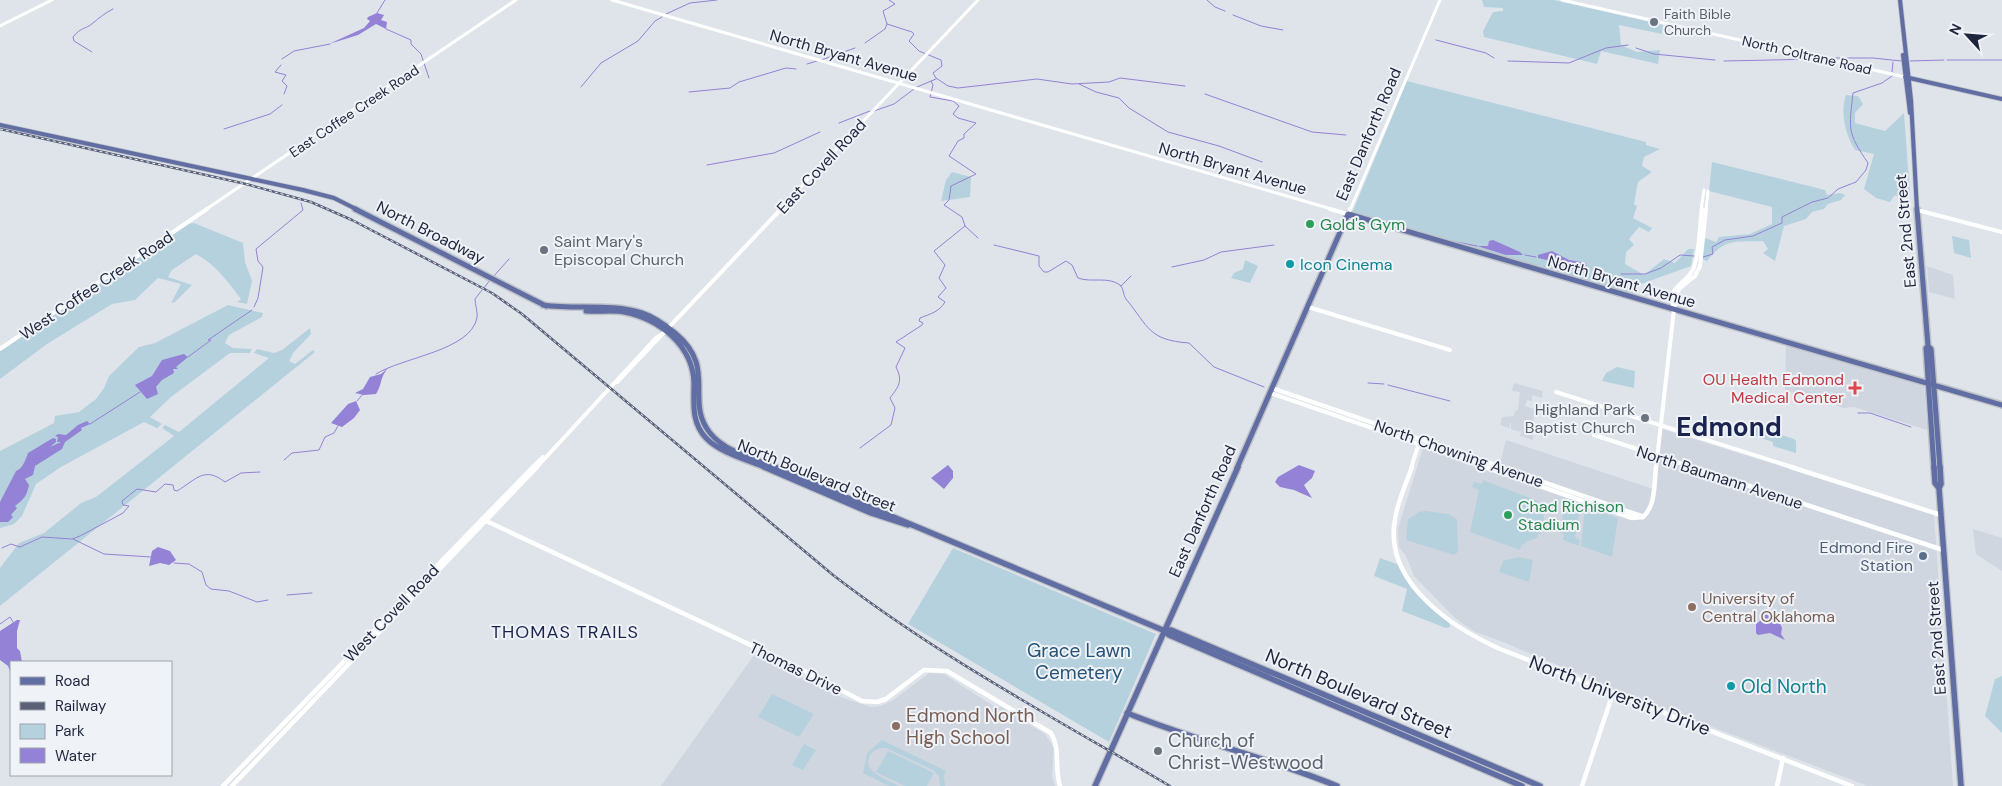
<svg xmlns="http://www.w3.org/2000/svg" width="2002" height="786" viewBox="0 0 2002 786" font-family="'DM Sans',sans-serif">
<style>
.built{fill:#d0d6df}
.green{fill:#b6d1de}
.water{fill:#9382d5}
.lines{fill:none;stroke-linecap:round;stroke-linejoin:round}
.stream{stroke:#9382d5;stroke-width:1}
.major-far2-casing{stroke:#c0c2c8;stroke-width:5.5}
.major-far1-casing{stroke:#c0c2c8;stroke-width:8}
.major-casing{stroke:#c0c2c8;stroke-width:8}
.minor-far2{stroke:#fff;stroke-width:3}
.minor-far1{stroke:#fff;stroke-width:4}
.minor{stroke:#fff;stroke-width:4.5}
.major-far2{stroke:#606ea4;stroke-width:4}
.major-far1{stroke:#606ea4;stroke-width:5}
.major{stroke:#606ea4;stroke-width:5.5}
.rail-casing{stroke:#596078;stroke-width:2.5}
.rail{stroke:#eff3f8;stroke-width:1;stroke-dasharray:3;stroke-linecap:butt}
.worship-dot{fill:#6b7280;stroke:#eff3f8;stroke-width:2}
.leisure-dot{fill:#2e9e5b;stroke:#eff3f8;stroke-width:2}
.culture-dot{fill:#0f9aa8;stroke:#eff3f8;stroke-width:2}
.health-dot{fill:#e0444e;stroke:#eff3f8;stroke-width:2}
.service-dot{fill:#5c6f8a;stroke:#eff3f8;stroke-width:2}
.education-dot{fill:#8d6e63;stroke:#eff3f8;stroke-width:2}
.labels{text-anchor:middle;stroke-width:4;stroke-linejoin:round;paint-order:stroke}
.far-worship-label{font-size:14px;fill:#5b616d;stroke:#eff3f8;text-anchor:start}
.far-street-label{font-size:14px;fill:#1f253c;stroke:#eff3f8}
.street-label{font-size:16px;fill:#1f253c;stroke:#eff3f8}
.leisure-label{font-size:16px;fill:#27864d;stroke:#eff3f8;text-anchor:start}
.worship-label{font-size:16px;fill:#5b616d;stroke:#eff3f8;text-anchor:start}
.culture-label{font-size:16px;fill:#0d838f;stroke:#eff3f8;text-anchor:start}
.health-label{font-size:16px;fill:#be3a42;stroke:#eff3f8;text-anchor:end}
.service-label{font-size:16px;fill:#4e5e75;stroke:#eff3f8;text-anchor:end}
.education-label{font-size:16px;fill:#785e54;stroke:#eff3f8;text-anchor:start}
.neighbourhood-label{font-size:18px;letter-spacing:1px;fill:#1a244f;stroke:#eff3f8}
.near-park-label{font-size:19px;fill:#265376;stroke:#eff3f8}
.near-culture-label{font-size:19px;fill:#0d838f;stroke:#eff3f8;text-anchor:start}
.near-street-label{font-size:19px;fill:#1f253c;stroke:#eff3f8}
.near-education-label{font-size:19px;fill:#785e54;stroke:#eff3f8;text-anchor:start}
.near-worship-label{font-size:19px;fill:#5b616d;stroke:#eff3f8;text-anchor:start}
.town-label{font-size:26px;font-weight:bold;fill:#1a244f;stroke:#eff3f8}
</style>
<rect width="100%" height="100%" fill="#dfe4eb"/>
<!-- built -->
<path class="built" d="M1927,266L1953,275L1955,299L1929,292Z
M1786,345L1924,386L1927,430L1854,407L1844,408L1785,390Z
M1514,383L1543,391L1542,398L1532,395V401L1527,400L1525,406L1534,409L1533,440L1520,436L1522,429L1520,432L1511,429V422L1509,428L1500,425L1502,417L1514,416L1515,411L1518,410L1520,392L1512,391Z
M1662,429L1934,514L1953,786H1868L1620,692L1501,641L1475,632L1455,618L1414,576L1406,556L1399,547L1398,528L1423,448L1497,474L1506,440L1656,490Z
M1973,529L2002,538V571L1976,554Z
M754,655L843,698L871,707L880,706L892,701L929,673L944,674L995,707H1001L1045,734L1054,748L1052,775L1055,786H661Z"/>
<!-- green -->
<path class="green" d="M1482,0H1554L1663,25L1662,34L1619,25L1621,45L1637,52L1660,50L1658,64L1601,51L1597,64L1484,37L1483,31L1493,12L1503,11V8L1484,7Z
M1407,81L1646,142V145L1660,149L1644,157L1642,166L1652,172L1638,182L1634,204L1637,206L1633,218L1652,228L1649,232L1639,227L1629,239L1634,245L1626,252L1625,264L1644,275L1664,259L1675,263L1688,249H1694L1691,266L1630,288L1634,294L1352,213Z
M1846,95L1858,96L1863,104L1855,113V123L1885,131L1904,113L1910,195L1894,196L1890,202L1876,198L1864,189L1874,154L1855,150C1845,134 1840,112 1846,95Z
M1712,162L1825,190L1827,195L1840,193L1845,195L1841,200L1828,204L1824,209L1812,212L1806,219L1784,226L1775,261L1763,253L1768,249L1763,241C1737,242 1724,238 1707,261L1702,259L1705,238L1716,242L1719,237L1750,234L1772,224V207L1709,191Z
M952,172L971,177L970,197L941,201L946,180Z
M194,223L243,243L245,262L252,281L247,304L237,302L241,299C228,282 216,265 196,254L172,270L168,277L192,285L175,302L171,303L181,284L158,278L135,300L112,304L47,344L0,379V350L189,224Z
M1952,236L1969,240L1971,258L1954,253Z
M1245,260L1258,266L1250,283L1231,278L1234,273L1243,269Z
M228,305L263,313L262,317L229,335L225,343L233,348L252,349L250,353H230L171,397L150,417L162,424L157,428L144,422L61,467L36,484L22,516L14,524L0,528V451L54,423L55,416L79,412L96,399L104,388L109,376L139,347L155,343Z
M310,328L311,334L294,352L289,361L295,364L313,350L315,352L0,606V568L19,543L44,533L81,503L96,497L174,436L162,428L165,425L179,432L269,358L254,353L257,349L274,353L282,350Z
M1617,367L1635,371L1634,388L1602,381L1606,373Z
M1755,427L1794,439L1796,441V453L1773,446V442L1753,435V428Z
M1483,480L1538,501L1544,517L1541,534L1538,533L1537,538L1525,542L1524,545L1522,544L1520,550L1470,532L1479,490L1472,487L1474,482L1482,484Z
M1565,505L1580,510L1575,538L1580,540L1579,546L1563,540L1564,534L1560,533Z
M1585,507L1618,518L1612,557L1581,546Z
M1426,511L1448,514L1457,519L1458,552L1454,555L1406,540L1408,519L1419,512Z
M953,548L1156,634L1109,742L908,624Z
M1518,557L1533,560L1529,582L1499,572L1503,561Z
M1380,558L1397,564L1410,586L1449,623L1450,627L1446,628L1402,611L1407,589L1374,576Z
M2002,676V733L1985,716L1995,679Z
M772,694L814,714L799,737L758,717Z
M882,740L946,771L944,775L945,786H940L939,776L933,770L886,748C880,748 875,749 871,754C859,771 888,780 899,786H889L863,773L867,753Z
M804,744L816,750L803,770L792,765Z
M888,751L934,773L927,786H905L876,772Z"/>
<!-- water -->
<path class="water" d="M377,13L384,15L381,20L387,22L386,29L376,24L358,35L329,44L364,28L370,21L367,19L368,17Z
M1493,240L1520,252L1523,255H1506L1477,246H1488L1489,241Z
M1552,251L1569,260L1586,263L1587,270L1580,276L1569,265L1538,258V255Z
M184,354L188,357L176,367L178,369H173L174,373L162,380L156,387L158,394L147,399L135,385L152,376L162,360Z
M389,367C379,378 383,383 376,394L364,395L355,393L363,389L370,377L381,374Z
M356,401L360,410L354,418L342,427L331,423L348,404Z
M87,421L90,424L81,428L82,430L65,442L62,449L35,466L33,475L25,479L29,485C27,496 23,500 15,506L17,508L11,515L13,517L8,522H0V502L16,471C23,469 26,458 28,453L53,438L56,439V442L50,447L61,442H57L58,437L55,436L58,434L66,435L78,425Z
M948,465L953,471V478L944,489L931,478Z
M1299,465L1315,471L1312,478L1304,485L1312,498L1294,490L1280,487L1275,482L1278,477Z
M158,547L170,551L176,560L169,565L160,563L149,566L152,551Z
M1762,613L1778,619L1782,628L1781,634L1785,640L1770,633L1758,635L1756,633V624L1760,621Z
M17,620H20L17,631V648L20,651L22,662H11V674L8,666L0,660V631Z"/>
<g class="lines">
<!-- stream -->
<path class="stream" d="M889,0L895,4L883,11L887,24L912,32L914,34L909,41L919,51L941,60L942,66L933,73L936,78
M1207,0L1215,7L1225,11
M377,13L385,0
M666,14L690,3L717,0
M1233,15L1261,26L1283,30
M386,29L411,40V44L421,54L429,78
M1436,40L1486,53L1494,58
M865,43L885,29L887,24
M1636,48L1654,54L1715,60
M92,52L74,41L73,37C82,26 85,30 93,23C99,18 105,13 113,9
M1827,58H1873L1901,61
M282,59L294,51L330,44
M821,60L855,48
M1947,60H2002
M1508,61L1569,63L1606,48L1628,45
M1724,61L1818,59
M1910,61L1944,60
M807,64L817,61
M281,65L275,72L286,75L282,81L287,86L284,94
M1892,72L1893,62
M936,78L948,86L958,88L1037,79L1072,84L1109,82L1120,78L1185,86
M931,81L933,85L930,97L953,101L959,106L953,114L958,118L976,123L964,134V138L958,141L949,156L976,174L951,186L949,200L944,205L962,217L965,226L978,238
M1079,84L1096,92L1119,98L1129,108L1168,132L1219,146L1262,162
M581,87L601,63L638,41L655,21L662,17
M917,87L936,79
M689,92L730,88L739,82L786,68L796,69
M1205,94L1312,132L1346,135
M874,111L894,104L914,89
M839,123L870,111
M224,129L270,114L282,105
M707,165L774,153L820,132
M1446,240L1477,246
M994,245L1039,256V266L1044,272H1048L1066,261L1072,265L1078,278C1091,283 1108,276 1120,285C1124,289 1123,295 1126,299C1149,327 1148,340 1189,343L1214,367L1264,387
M1525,255L1536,257
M1703,257L1713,254L1712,247L1725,240L1753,236L1782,223V217L1812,202L1828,198L1838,189L1856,182L1866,170L1868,163C1847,132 1849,130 1853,93L1882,83L1892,76
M1172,267L1204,260L1221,252L1274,245
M1621,274H1645L1661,268L1680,255L1694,256
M493,277L509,259
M1121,286L1131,276
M484,288L490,280
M254,307L258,298L263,267L258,261L256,249L303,210L301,203
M188,357L211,340H208L252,310
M376,374C403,357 470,351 477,318C478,312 475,305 475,299L482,290
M1368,383L1384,384
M1388,385L1450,401
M357,401L363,394
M1858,413H1870L1911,427
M90,424L140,392
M860,448L891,425L895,408L890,398C899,386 903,381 896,367L905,348L896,342L922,325L923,323L919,321L920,318C930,314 939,312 945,302L938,297L946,288L939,278L945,265L934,251L965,226
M284,460L292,453L319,450L325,437L334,433L338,426
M73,539L104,554L151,557
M2,548L11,544L20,547L42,537L72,539L80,536L123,513L129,506L123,505L122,501L137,489L156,492L165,484L173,485L174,490L177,491C197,479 204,466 225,482L241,473L260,472
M174,563L189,564L202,572L206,585L211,589L229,591L257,602L268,600
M287,595L312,593
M0,624L10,617L13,622"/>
<defs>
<path id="major-far2" d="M1900,0L1911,100L1917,210
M1903,55L1910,113
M1905,77L2002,99
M0,125L303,190L334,198L358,210"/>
<path id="major-far1" d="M355,209L546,306
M1917,209L1928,346L1926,348L1934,468
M543,305C576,310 610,303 642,313C654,317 665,325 675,333C718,368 684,401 710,433C725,452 755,459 777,468
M586,311C599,312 612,310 624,312C660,319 693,346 694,383C694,403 691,422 706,438C720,453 748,460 767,468
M1928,346L1931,349L1940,468
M1237,468L1348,214L2002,405"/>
<path id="major" d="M764,467L871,513L908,525
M774,467L1165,631L1169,635L1522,786
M1934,467L1935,483L1939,488L1961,786
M1939,488L1941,484L1940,467
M1165,631L1171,630L1540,786
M1127,713C1196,741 1269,758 1337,786
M1095,786L1238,467"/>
</defs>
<!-- major-far2 casing -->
<use href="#major-far2" class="major-far2-casing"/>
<!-- major-far1 casing -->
<use href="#major-far1" class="major-far1-casing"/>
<!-- major casing -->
<use href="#major" class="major-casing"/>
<!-- minor-far2 -->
<path class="minor-far2" d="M612,0L1335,210
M1562,0L1905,77
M0,26L52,0
M205,210L516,0
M779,210L978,0
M1350,210L1440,0
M1701,210L1704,190
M1706,210L1708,191"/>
<!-- minor-far1 -->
<path class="minor-far1" d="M1330,209L1348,214L1350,209
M1917,210L2002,232
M1308,307L1450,350
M1674,309L1679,289L1695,276L1700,266L1706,209
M0,349L207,209
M617,382L781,209
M1272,388L1504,468
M1556,392L1795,468
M1270,393L1488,468
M1594,435L1695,468
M532,468L543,457
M536,468L655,339L665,332
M1411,468L1420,440
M1656,468L1674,309C1666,283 1688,285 1694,267C1700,250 1699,227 1702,209"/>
<!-- minor -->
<path class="minor" d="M1412,467C1405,486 1396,506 1394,526C1388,585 1453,628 1500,649L1852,786
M1485,467L1632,518L1643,517
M1500,467L1641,516
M1692,467L1943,550
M1791,467L1941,515
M1643,517C1656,506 1654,483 1656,467
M482,519L787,662L862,701L877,702L886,699L924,670L947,671L1051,733C1061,750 1054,768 1060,786
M223,786L533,467
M232,786L537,467
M1582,786L1613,693
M1777,786L1783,758"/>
<!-- major-far2 -->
<use href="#major-far2" class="major-far2"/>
<!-- major-far1 -->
<use href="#major-far1" class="major-far1"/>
<!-- major -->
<use href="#major" class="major"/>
<defs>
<path id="rail" d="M0,129L246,184L311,202L352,220L492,293L522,314L833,575C938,656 1056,719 1170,786"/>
</defs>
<!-- rail casing -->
<use href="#rail" class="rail-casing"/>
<!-- rail -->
<use href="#rail" class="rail"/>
</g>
<!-- markers -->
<g class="worship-dot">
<circle cx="1654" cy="22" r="5"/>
<circle cx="544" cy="250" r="5"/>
<circle cx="1645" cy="418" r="5"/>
<circle cx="1158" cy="751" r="5"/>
</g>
<g class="leisure-dot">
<circle cx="1310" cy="224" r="5"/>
<circle cx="1508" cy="515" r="5"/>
</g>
<g class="culture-dot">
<circle cx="1290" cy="264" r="5"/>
<circle cx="1731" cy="686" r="5"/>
</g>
<path class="health-dot" d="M1852.5 380.5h5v5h5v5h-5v5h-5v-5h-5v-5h5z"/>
<circle class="service-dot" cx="1923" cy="556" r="5"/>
<g class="education-dot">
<circle cx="1692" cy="607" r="5"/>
<circle cx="896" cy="726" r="5"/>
</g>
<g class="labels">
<!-- far-worship labels -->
<g class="far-worship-label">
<text x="1664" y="19">Faith Bible<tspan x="1664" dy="16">Church</tspan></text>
</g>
<!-- far-street labels -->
<g class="far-street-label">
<text transform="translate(1807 55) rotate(13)" y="5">North Coltrane Road</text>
<text transform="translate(354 111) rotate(-34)" y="5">East Coffee Creek Road</text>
</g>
<!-- street labels -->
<g class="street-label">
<text transform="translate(844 55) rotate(16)" y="6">North Bryant Avenue</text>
<text transform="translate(1368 134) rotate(-67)" y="6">East Danforth Road</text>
<text transform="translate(821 166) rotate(-47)" y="6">East Covell Road</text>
<text transform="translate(1233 168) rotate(16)" y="6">North Bryant Avenue</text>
<text transform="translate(1905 231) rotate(-95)" y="6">East 2nd Street</text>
<text transform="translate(431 232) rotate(27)" y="6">North Broadway</text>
<text transform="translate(1622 281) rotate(16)" y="6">North Bryant Avenue</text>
<text transform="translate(96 285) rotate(-34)" y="6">West Coffee Creek Road</text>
<text transform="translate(1459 453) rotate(19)" y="6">North Chowning Avenue</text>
<text transform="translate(817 475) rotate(22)" y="6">North Boulevard Street</text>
<text transform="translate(1720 477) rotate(18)" y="6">North Baumann Avenue</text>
<text transform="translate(1202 511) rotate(-66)" y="6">East Danforth Road</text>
<text transform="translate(391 613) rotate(-46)" y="6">West Covell Road</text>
<text transform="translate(1936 638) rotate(-94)" y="6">East 2nd Street</text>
<text transform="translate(796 668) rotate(26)" y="6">Thomas Drive</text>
</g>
<!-- leisure labels -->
<g class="leisure-label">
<text x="1320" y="230">Gold's Gym</text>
<text x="1518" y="512">Chad Richison<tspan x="1518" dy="18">Stadium</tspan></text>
</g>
<!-- worship labels -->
<g class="worship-label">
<text x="554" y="247">Saint Mary's<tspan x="554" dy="18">Episcopal Church</tspan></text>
<text x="1635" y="415" text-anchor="end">Highland Park<tspan x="1635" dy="18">Baptist Church</tspan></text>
</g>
<!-- culture labels -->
<g class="culture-label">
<text x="1300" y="270">Icon Cinema</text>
</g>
<!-- health labels -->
<g class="health-label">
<text x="1844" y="385">OU Health Edmond<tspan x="1844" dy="18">Medical Center</tspan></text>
</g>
<!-- service labels -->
<g class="service-label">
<text x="1913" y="553">Edmond Fire<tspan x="1913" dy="18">Station</tspan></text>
</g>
<!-- education labels -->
<g class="education-label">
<text x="1702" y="604">University of<tspan x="1702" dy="18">Central Oklahoma</tspan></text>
</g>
<!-- neighbourhood labels -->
<g class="neighbourhood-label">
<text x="565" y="638">THOMAS TRAILS</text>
</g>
<!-- near-park labels -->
<g class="near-park-label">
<text x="1079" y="657">Grace Lawn<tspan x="1079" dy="22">Cemetery</tspan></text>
</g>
<!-- near-culture labels -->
<g class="near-culture-label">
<text x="1741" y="693">Old North</text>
</g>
<!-- near-street labels -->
<g class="near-street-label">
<text transform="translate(1359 693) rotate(23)" y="7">North Boulevard Street</text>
<text transform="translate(1620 695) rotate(21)" y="7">North University Drive</text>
</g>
<!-- near-education labels -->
<g class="near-education-label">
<text x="906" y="722">Edmond North<tspan x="906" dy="22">High School</tspan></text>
</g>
<!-- near-worship labels -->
<g class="near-worship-label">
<text x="1168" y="747">Church of<tspan x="1168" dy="22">Christ-Westwood</tspan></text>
</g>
<!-- town labels -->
<g class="town-label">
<text x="1729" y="436">Edmond</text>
</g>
</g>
<!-- legend -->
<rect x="10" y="661" width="162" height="115" fill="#eff3f8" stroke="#9ca1ad"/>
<rect x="20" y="677" width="25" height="8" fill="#606ea4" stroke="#9ca1ad"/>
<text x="55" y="686" font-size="15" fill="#1f253c">Road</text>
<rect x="20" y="702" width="25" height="8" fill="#596078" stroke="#9ca1ad"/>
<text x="55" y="711" font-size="15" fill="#1f253c">Railway</text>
<rect x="20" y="724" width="25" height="15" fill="#b6d1de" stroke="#9ca1ad"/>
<text x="55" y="736" font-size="15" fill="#1f253c">Park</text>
<rect x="20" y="748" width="25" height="15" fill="#9382d5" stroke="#9ca1ad"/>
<text x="55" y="761" font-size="15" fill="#1f253c">Water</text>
<!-- north arrow -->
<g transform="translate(1967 35) rotate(296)" stroke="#eff3f8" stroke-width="4" paint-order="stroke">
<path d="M0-4L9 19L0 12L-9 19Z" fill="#1f253c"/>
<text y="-8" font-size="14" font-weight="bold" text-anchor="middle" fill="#1f253c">N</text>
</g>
</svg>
